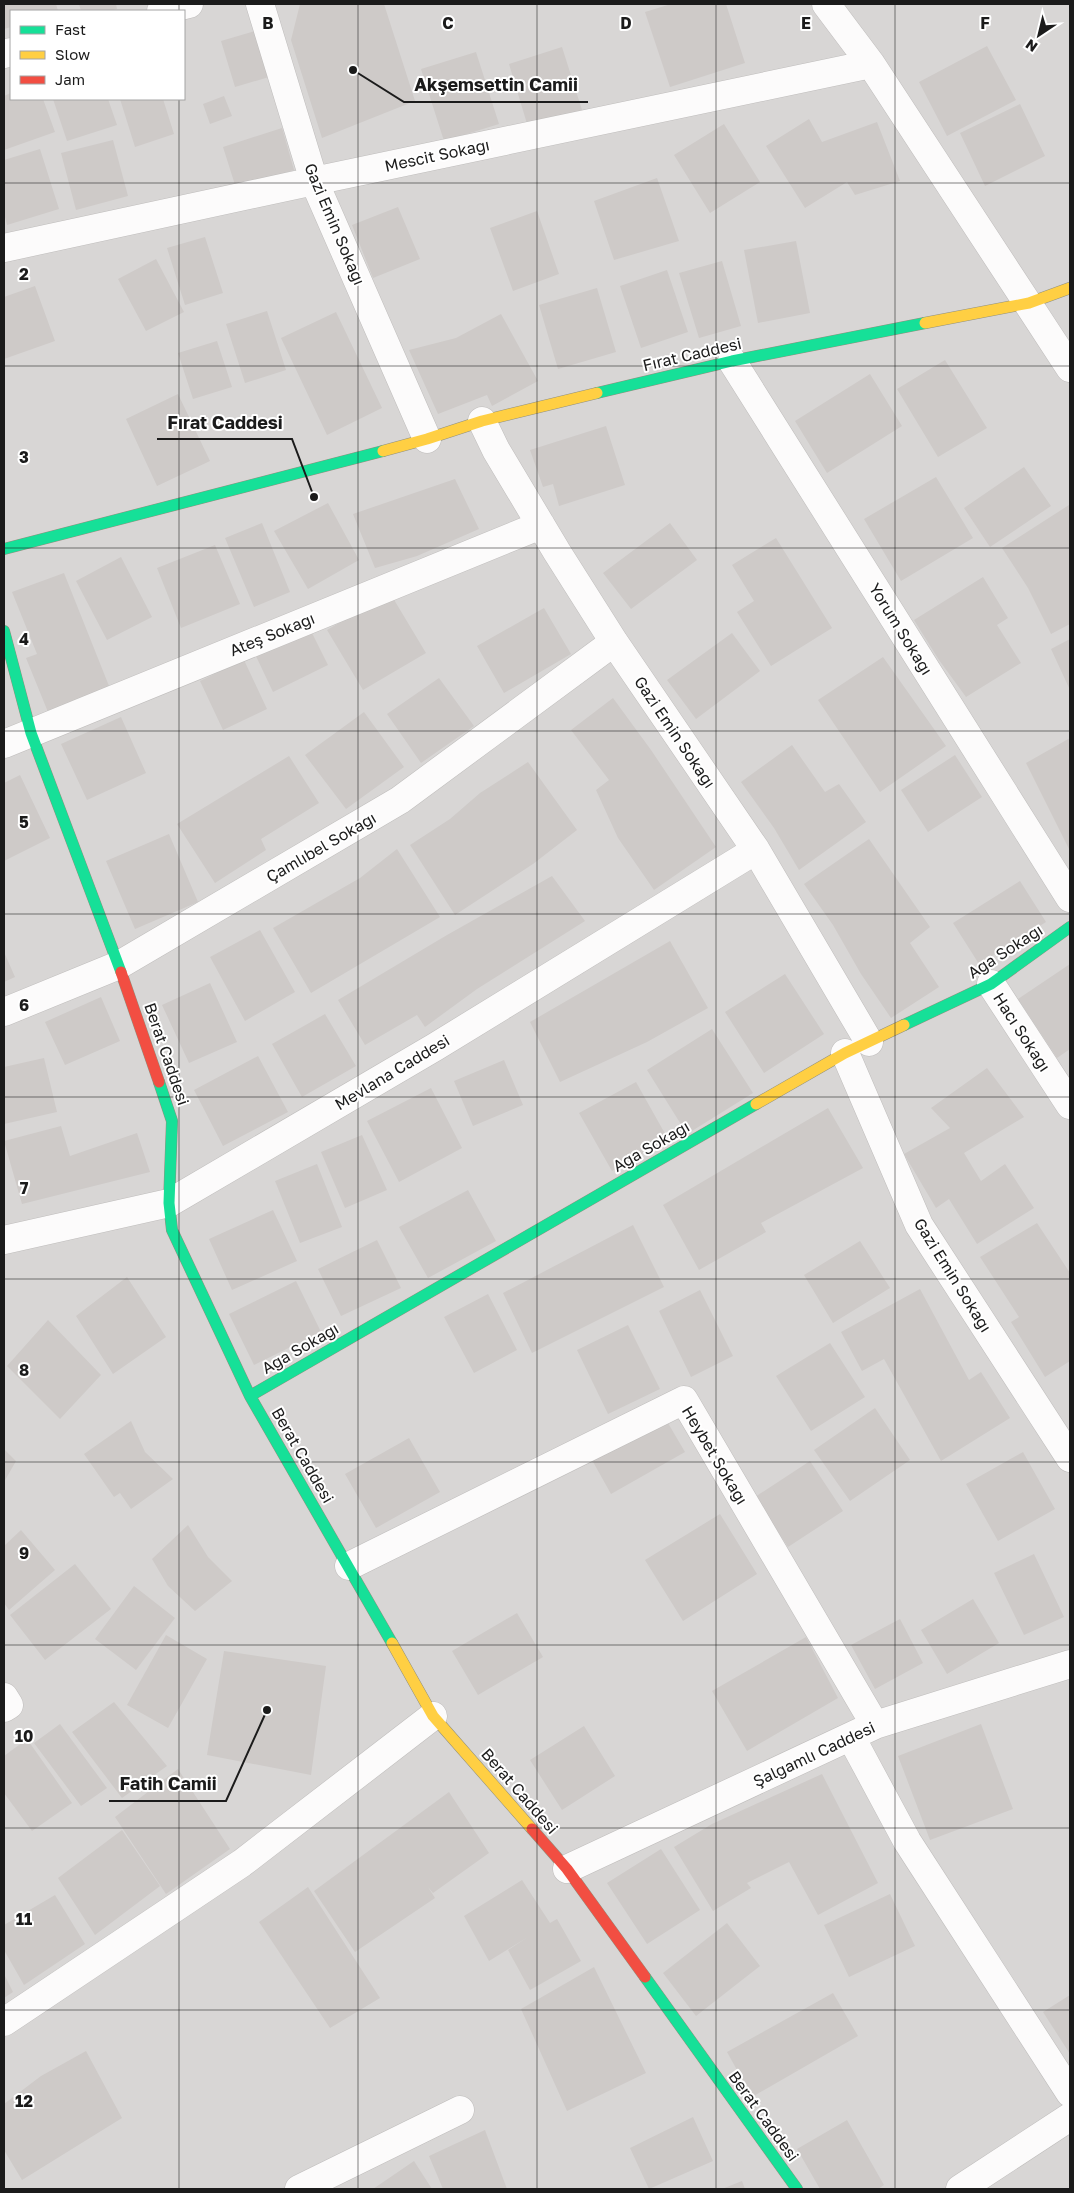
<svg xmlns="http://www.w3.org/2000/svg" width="1074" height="2193" viewBox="0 0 1074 2193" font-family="'Golos Text',sans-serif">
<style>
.residential{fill:#d8d6d5;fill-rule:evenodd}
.building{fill:#cecac8}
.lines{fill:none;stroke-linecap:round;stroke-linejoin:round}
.street-casing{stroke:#bfbdbc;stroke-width:29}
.fast-casing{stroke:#91907e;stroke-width:12}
.slow-casing{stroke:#91907e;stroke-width:12}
.jam-casing{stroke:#91907e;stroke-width:12}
.street{stroke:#fcfbfb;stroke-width:28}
.fast{stroke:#16e098;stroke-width:11}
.slow{stroke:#ffcf43;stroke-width:11}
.jam{stroke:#f24e42;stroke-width:11}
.grid{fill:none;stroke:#1b1b1b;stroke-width:1;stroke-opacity:0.55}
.labels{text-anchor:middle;stroke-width:4;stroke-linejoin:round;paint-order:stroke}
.street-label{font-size:16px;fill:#1b1b1b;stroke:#fff}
.grid-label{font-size:16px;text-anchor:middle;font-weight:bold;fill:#1b1b1b;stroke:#fff;stroke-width:4;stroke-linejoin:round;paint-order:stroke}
.leader{fill:none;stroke:#1b1b1b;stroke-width:2}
.callout-dot{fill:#1b1b1b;stroke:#fff;stroke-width:2}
.callout-label{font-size:18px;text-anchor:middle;font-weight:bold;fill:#1b1b1b;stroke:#fff;stroke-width:4;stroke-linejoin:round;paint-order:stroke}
</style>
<rect width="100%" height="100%" fill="#e9e6e3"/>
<!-- residential -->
<path class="residential" d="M4,4H1070V2189H4ZM11,11H184V99H11Z"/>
<!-- building -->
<path class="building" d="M4,4H56L58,11H11V27L4,29Z
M79,4H116L117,9L109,11H81Z
M300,4H384L415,101L322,138L291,40Z
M671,4H726L745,63L670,87L645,12Z
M255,31L269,77L235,87L221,41Z
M987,46L1016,100L947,136L919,82Z
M562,47L582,110L528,127L509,64Z
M476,52L499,124L444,141L421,69Z
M11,93V99H43L55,132L4,150V96Z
M224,96L232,116L210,124L203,104Z
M53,99H108L117,125L67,141Z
M120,99H163L174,134L135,147Z
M1020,104L1045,156L985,186L960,133Z
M809,119L822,142L877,122L900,181L855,195L847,182L805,208L766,146Z
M724,124L760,182L710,213L674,155Z
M282,128L294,170L236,188L223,147Z
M113,140L128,196L76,210L61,153Z
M40,149L59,209L7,225L4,213V160Z
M657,178L679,241L614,260L594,201Z
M398,207L420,259L373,278L352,225Z
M537,211L559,274L513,291L490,228Z
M205,237L223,293L185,305L167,248Z
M796,241L810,313L758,323L744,250Z
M156,259L184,312L146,331L118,279Z
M722,261L741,326L699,338L679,273Z
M667,270L688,332L641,348L620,286Z
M35,286L55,341L4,359V297Z
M597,288L616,352L558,369L539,305Z
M267,311L286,370L245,383L226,324Z
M336,312L382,408L327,435L281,338Z
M501,314L538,381L492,406L487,395L438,414L409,350L456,338Z
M217,341L232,387L193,399L178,353Z
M945,360L987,428L938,457L897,389Z
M870,374L902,426L827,473L795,421Z
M178,394L210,461L157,486L126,419Z
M606,426L625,485L559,506L553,484L543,487L530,450Z
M1024,467L1051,506L990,547L964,508Z
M936,477L973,538L901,581L864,519Z
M455,479L479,529L417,556L375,568L353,514Z
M328,503L359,560L308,589L274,531Z
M1069,505L1070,624L1051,634L1028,588L1002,548Z
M262,523L290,592L254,607L225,538Z
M670,523L697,560L631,609L603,573Z
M776,538L832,628L771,666L737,612L754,601L732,565Z
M215,545L240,604L181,628L157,568Z
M121,557L152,617L107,640L76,581Z
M64,573L109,686L48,712L26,658L37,654L12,592Z
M983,577L1008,618L997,625L1021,663L966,697L939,660L914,620Z
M390,593L426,653L363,690L327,630Z
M544,608L571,654L504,693L477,646Z
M308,625L328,665L273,692L254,652Z
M732,633L760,671L696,719L667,680Z
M1070,639V690L1051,649Z
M883,657L946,746L880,792L818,700Z
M244,660L267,709L223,730L200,681Z
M439,678L474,726L421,763L387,714Z
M613,698L651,750L716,847L654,890L618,838L596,790L609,780L571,730Z
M364,712L404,767L346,809L305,755Z
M121,717L146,773L87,800L61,744Z
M1070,738V851L1026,763Z
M792,745L825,792L839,784L866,822L799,870L774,828L741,782Z
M955,755L982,797L928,832L901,790Z
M289,756L319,803L261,839L266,850L215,883L177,824Z
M528,762L577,830L533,864L455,915L410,845L450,819L480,793Z
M20,775L50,838L4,861V783Z
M169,834L198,902L135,929L106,861Z
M869,839L930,927L910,943L939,987L891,1018L861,974L833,925L804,884Z
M397,849L440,917L311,993L273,928L360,878Z
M552,876L585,921L477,989L425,1027L417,1015L365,1045L338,1000L447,935Z
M1020,881L1046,922L979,964L953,923Z
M260,930L295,992L245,1021L210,957Z
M670,941L708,1008L647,1042L560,1082L530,1022Z
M4,952L15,977L4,982Z
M1070,964V1049L1057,1058L1018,999Z
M785,974L824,1034L764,1073L725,1012Z
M210,983L237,1042L189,1063L162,1005Z
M101,997L120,1041L65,1065L45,1022Z
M325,1014L356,1066L302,1097L272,1044Z
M712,1029L753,1093L687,1134L647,1070Z
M258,1056L288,1112L223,1146L194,1090Z
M44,1058L57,1112L4,1124V1067Z
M504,1060L523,1105L473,1126L454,1081Z
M987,1068L1024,1117L964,1153L981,1181L1005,1164L1034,1208L977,1244L949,1199L936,1208L904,1154L950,1128L931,1108Z
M636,1082L668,1139L612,1171L579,1113Z
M431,1088L462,1148L399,1182L367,1121Z
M828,1108L863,1168L761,1223L766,1232L699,1270L663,1205Z
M61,1126L70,1156L137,1133L150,1172L22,1204L4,1141Z
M362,1135L387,1190L345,1208L321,1152Z
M317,1164L342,1227L300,1243L275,1181Z
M468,1190L496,1241L428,1278L399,1227Z
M273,1210L297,1261L232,1290L209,1239Z
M1037,1223L1070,1273V1361L1045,1377L1011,1322L1019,1317L980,1257Z
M633,1225L664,1287L532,1353L503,1293Z
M377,1240L401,1288L341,1316L318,1269Z
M860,1241L890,1288L833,1323L804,1275Z
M127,1277L166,1337L113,1374L76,1316Z
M296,1281L321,1332L254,1365L229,1314Z
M920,1289L969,1380L981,1372L1010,1418L941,1461L884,1359L862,1371L841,1332Z
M700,1290L733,1356L691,1377L659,1311Z
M488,1294L517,1350L474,1373L444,1317Z
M48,1320L101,1375L60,1419L7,1366Z
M628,1325L660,1389L608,1414L577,1350Z
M830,1343L865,1397L811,1431L776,1376Z
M875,1408L910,1460L850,1501L814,1450Z
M665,1418L685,1452L611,1494L592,1460Z
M131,1421L145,1452L173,1479L131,1509L120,1493L114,1497L84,1454Z
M409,1438L440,1492L376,1528L345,1474Z
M4,1449L16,1461L4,1482Z
M1023,1452L1055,1509L998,1541L966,1484Z
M810,1461L843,1511L788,1547L755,1497Z
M720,1514L757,1574L683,1621L645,1560Z
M188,1525L208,1557L232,1581L195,1611L168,1586L152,1559Z
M21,1530L55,1570L9,1610L4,1603V1546Z
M1034,1554L1064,1617L1024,1635L994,1573Z
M75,1564L111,1609L45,1660L10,1615Z
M134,1586L175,1618L136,1670L95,1639Z
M973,1599L999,1643L947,1674L921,1630Z
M517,1613L543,1657L478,1695L452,1651Z
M900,1619L923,1663L875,1689L851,1645Z
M166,1635L207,1659L168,1728L127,1705Z
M806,1637L838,1698L747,1751L712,1691Z
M224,1651L326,1666L311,1775L207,1755Z
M114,1702L167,1766L122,1798L72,1732Z
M60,1724L107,1788L81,1806L34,1743Z
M981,1724L1013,1809L930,1840L898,1756Z
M584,1726L615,1776L562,1810L530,1760Z
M27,1739L72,1803L32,1831L4,1793V1756Z
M178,1769L230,1849L166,1894L115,1817Z
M822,1774L878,1883L818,1915L789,1862L747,1883L751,1888L713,1911L674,1847L712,1824Z
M449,1792L489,1853L433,1893L428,1887L435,1898L355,1952L314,1891Z
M122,1830L160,1886L95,1935L58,1878Z
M661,1849L700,1910L647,1944L607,1883Z
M522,1880L550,1923L557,1919L581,1961L530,1990L508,1950L528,1937L489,1961L464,1916Z
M308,1887L380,1998L330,2028L259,1922Z
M890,1894L915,1946L849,1977L824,1925Z
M55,1895L85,1944L24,1985L4,1950V1925Z
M727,1923L760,1966L696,2016L663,1973Z
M594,1967L646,2073L567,2111L521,2009Z
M4,1974L13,1992L4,1998Z
M833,1993L858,2036L752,2097L727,2052Z
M1070,1995V2054L1043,2012Z
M86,2051L122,2118L22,2180L4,2150V2104L41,2076Z
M693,2117L713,2161L649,2189L630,2148Z
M847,2120L884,2185L878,2189H820L797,2149Z
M485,2130L507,2189H443L429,2156Z
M414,2161L432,2189H373Z
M742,2181L745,2189H722Z"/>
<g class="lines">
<defs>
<path id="street" d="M260,4L314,181L427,439
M826,4L871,64L1070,368
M161,11L189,4
M4,54L11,52
M4,248L314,181L871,64
M732,361L1070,898
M482,421L496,450L557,552L614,642L756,850L869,1042
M4,744L541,525
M991,984L1070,1105
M4,1012L119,965L400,800L614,642
M845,1053L919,1225L1070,1458
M4,1240L169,1203L435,1047L756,850
M349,1566L684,1400L875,1725
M4,1697L9,1705L4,1708
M851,1737L907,1841L1070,2093
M567,1869L875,1725L1070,1664
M4,2022L242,1863L433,1716
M299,2189L460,2110
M960,2189L1070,2117"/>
<path id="fast" d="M597,393L732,361L925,323
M4,549L383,451
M4,631L31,733L121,972
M904,1025L991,984L1070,927
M159,1082L172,1121L169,1203L172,1230L250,1396L392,1643
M250,1396L756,1104
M645,1977L797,2189"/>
<path id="slow" d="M925,323L1029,303L1070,288
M383,451L427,439L482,421L597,393
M756,1104L845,1053L904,1025
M392,1643L433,1716L532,1829"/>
<path id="jam" d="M121,972L159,1082
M532,1829L567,1869L645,1977"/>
</defs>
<!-- street casing -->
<use href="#street" class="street-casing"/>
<!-- fast casing -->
<use href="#fast" class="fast-casing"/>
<!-- slow casing -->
<use href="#slow" class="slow-casing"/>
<!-- jam casing -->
<use href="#jam" class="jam-casing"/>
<!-- street -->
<use href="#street" class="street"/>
<!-- fast -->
<use href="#fast" class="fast"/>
<!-- slow -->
<use href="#slow" class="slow"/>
<!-- jam -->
<use href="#jam" class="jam"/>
</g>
<!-- grid -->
<path class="grid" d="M179,4V11M358,4V2189M537,4V2189M716,4V2189M895,4V2189M179,99V2189M4,183H1070M4,366H1070M4,548H1070M4,731H1070M4,914H1070M4,1097H1070M4,1279H1070M4,1462H1070M4,1645H1070M4,1828H1070M4,2010H1070"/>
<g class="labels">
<!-- street labels -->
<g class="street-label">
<text transform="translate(437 155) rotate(-12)" y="6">Mescit Sokağı</text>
<text transform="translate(335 224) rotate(67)" y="6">Gazi Emin Sokağı</text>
<text transform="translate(692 354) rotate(-13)" y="6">Fırat Caddesi</text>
<text transform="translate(901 629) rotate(58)" y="6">Yorum Sokağı</text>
<text transform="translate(272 634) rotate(-22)" y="6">Ateş Sokağı</text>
<text transform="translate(675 732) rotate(56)" y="6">Gazi Emin Sokağı</text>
<text transform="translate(321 847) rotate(-30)" y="6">Çamlıbel Sokağı</text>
<text transform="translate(1005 951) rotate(-33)" y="6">Ağa Sokağı</text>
<text transform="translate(1022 1032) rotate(57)" y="6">Hacı Sokağı</text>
<text transform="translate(167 1054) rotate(71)" y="6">Berat Caddesi</text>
<text transform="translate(392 1072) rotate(-31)" y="6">Mevlana Caddesi</text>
<text transform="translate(651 1146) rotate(-30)" y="6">Ağa Sokağı</text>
<text transform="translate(953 1275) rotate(58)" y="6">Gazi Emin Sokağı</text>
<text transform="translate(300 1348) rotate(-30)" y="6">Ağa Sokağı</text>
<text transform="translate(303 1455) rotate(60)" y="6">Berat Caddesi</text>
<text transform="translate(715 1455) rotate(59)" y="6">Heybet Sokağı</text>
<text transform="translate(814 1754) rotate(-25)" y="6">Şalgamlı Caddesi</text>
<text transform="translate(520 1791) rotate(49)" y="6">Berat Caddesi</text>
<text transform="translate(764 2116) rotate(54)" y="6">Berat Caddesi</text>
</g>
</g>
<g class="grid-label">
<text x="268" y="29">B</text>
<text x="448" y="29">C</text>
<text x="626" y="29">D</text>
<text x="806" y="29">E</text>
<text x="985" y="29">F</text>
<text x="24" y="280">2</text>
<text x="24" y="463">3</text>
<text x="24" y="645">4</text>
<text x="24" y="828">5</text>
<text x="24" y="1011">6</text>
<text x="24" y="1194">7</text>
<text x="24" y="1376">8</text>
<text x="24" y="1559">9</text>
<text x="24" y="1742">10</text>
<text x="24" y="1925">11</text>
<text x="24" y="2107">12</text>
</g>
<!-- callouts -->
<path class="leader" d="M353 70L404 102H588M314 497L292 439H157M267 1710L226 1801H109"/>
<g class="callout-dot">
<circle cx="353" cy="70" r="5"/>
<circle cx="314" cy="497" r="5"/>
<circle cx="267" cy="1710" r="5"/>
</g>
<g class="callout-label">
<text x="496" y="91">Akşemsettin Camii</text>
<text x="225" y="429">Fırat Caddesi</text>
<text x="168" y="1790">Fatih Camii</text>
</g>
<!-- border -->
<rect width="1074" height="2193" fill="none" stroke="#1b1b1b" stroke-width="10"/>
<!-- legend -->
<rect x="10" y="10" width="175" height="90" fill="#ffffff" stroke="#a4a4a4"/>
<rect x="20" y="26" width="25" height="8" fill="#16e098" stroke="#a4a4a4"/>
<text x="55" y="35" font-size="15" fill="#1b1b1b">Fast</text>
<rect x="20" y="51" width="25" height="8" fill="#ffcf43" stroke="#a4a4a4"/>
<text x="55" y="60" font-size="15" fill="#1b1b1b">Slow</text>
<rect x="20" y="76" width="25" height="8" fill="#f24e42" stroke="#a4a4a4"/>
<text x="55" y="85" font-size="15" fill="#1b1b1b">Jam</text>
<!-- north arrow -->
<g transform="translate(1039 35) rotate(215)" stroke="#ffffff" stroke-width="4" paint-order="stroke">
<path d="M0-4L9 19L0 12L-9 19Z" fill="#1b1b1b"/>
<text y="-8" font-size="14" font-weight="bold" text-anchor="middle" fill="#1b1b1b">N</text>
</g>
</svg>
